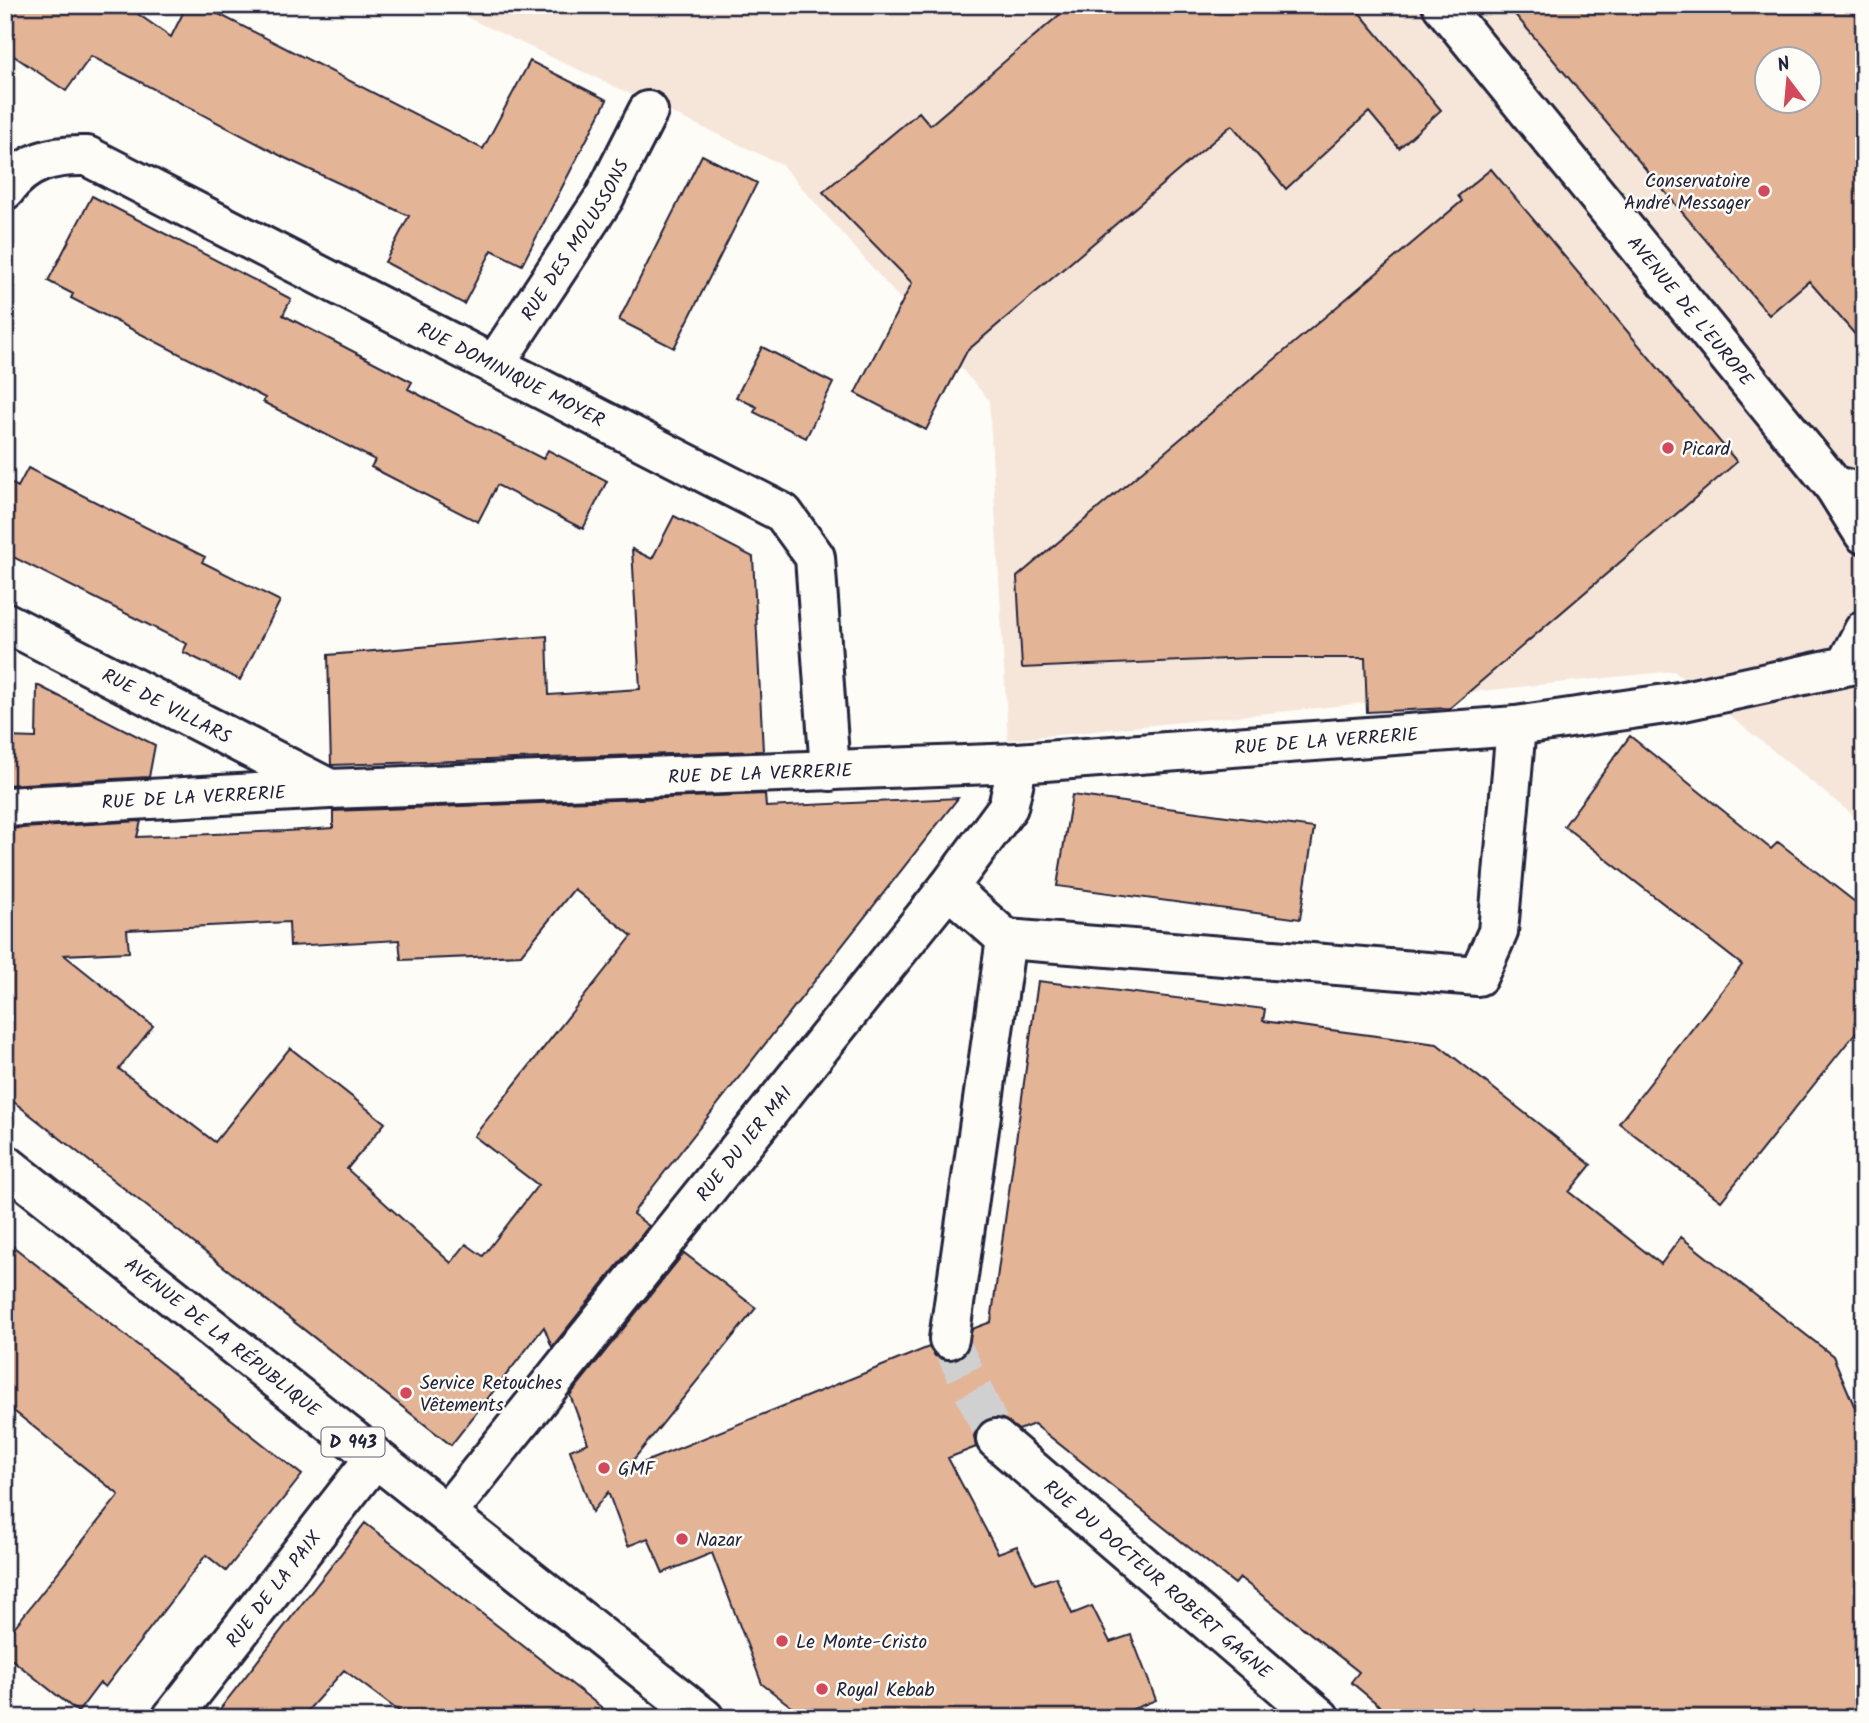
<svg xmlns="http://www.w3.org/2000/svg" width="1869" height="1723" viewBox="0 0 1869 1723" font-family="Kalam,sans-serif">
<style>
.built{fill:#f6e6da;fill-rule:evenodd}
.building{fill:#e4b496;stroke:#22223b;stroke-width:2;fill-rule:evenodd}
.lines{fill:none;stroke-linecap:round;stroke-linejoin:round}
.street-tunnel{stroke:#d1d0d1;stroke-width:38;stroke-dasharray:38 19;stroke-linecap:butt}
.street-casing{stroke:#22223b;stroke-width:44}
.secondary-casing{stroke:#22223b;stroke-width:44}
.primary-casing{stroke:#22223b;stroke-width:44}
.street{stroke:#fdfcf7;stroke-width:38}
.secondary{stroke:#fdfcf7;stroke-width:38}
.primary{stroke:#fdfcf7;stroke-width:38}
.poi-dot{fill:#d1495b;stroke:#fdfcf7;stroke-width:2.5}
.labels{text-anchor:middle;stroke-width:5;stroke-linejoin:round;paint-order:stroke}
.shield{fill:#fdfcf7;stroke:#646373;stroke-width:2}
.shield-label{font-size:18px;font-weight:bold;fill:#22223b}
.poi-label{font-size:19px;fill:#22223b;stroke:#fdfcf7;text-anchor:start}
.street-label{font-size:19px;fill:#22223b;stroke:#fdfcf7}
</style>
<rect width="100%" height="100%" fill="#fdfcf7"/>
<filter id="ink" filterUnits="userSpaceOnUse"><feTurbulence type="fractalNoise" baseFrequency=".0143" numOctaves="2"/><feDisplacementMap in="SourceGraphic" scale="14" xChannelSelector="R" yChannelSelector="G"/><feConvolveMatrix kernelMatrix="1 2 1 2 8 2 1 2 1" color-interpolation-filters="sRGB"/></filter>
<g filter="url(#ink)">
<!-- built -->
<path class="built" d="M440,5H1864V824L1674,671L1008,740L989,400L781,164ZM1768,60H1810V102H1768Z"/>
<!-- building -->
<path class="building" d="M5,5H125L171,37L187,5H201L483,149L530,61L607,100L522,265L492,250L464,304L385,262L409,216L285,158L91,56L66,91L5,50Z
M1071,5H1353L1441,110L1399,148L1369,112L1286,189L1232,125L967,351L926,430L855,393L912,283L823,192L919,112L930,125Z
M1507,5H1849L1864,22V345L1809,281L1769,315ZM1768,60H1810V102H1768Z
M702,155L757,183L674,348L619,320Z
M1491,169L1737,462L1450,708L1367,712L1365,658H1250L1022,668L1017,577L1462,201L1458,196Z
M92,196L291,299L283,315L412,382L408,389L543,459L548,450L607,481L583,529L497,485L478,522L371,467L375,460L263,402L265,398L71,298L73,294L48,281Z
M762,347L833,383L806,438L754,412L757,407L736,397Z
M28,468L205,557L202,562L280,601L240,680L183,652L187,644L5,553V480L18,487Z
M674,516L753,557L763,751L331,765L328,655L547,636L549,695L640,689L632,549L652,559Z
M37,685L155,745L149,777L5,785V737L36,738Z
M1630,736L1771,849L1778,842L1864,909V1022L1721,1201L1619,1123L1742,965L1564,826Z
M765,794L766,807L958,798L638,1206L633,1214L649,1226L552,1347L544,1327L451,1445L5,1095V829L141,821L137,837L286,831L333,828V811ZM574,889L632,936L474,1136L538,1185L483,1256L466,1244L451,1263L347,1169L385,1123L290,1048L215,1142L119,1069L153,1026L64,955L129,952L127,930L289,922L290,946L399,940L401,960L521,955Z
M1072,795L1314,828L1300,919L1057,886Z
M1038,981L1265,1009L1263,1021L1437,1044L1591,1165L1569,1192L1661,1264L1681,1237L1833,1356L1864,1429V1718H1394L1351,1682L1359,1672L1240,1578L1235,1584L1034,1424L1019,1430L999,1417L988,1419L979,1425L974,1436L976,1447L948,1458L998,1553L1017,1546L1035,1584L1056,1577L1072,1614L1092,1606L1110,1642L1131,1635L1156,1700L1111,1718H806L762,1684L712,1553L663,1573L648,1538L628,1546L608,1492L592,1512L570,1450L588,1443L570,1395L684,1253L756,1308L625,1470L929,1347L935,1356L945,1360L956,1359L966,1353L972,1329L991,1322Z
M5,1240L302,1475L226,1571L206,1555L105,1687L100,1683L78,1712L5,1654V1639L119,1495L5,1404Z
M365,1523L503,1630L615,1718H408L344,1670L301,1718H213Z"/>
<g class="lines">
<!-- street-tunnel -->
<path class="street-tunnel" d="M949,1339L996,1439"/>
<defs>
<g id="street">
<path id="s1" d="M1442,5L1834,486L1864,493"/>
<path id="s2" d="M5,190C26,161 53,155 87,156L783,513L815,557L830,771"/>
<path id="s3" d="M494,365L604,198L648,111"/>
<path d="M1834,486L1864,534"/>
<path d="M1846,665L1864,630"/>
<path d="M948,888L1006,939"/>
<path d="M1006,939L1478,976L1498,932L1516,726"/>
<path d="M949,1339L1006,939"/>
<path id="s4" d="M996,1439L1320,1718"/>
<path id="s5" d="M447,1513L948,888L1008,807L1018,763"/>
<path id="s6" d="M172,1718L374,1459"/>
</g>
<g id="secondary">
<path id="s7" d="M5,622L328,788"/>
<path id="s8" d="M5,807L329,789L1018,763L1516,726L1679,702L1864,662"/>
</g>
<g id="primary">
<path id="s9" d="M5,1164L704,1718"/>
</g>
</defs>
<!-- street casing -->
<use href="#street" class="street-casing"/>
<!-- secondary casing -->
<use href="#secondary" class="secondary-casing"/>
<!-- primary casing -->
<use href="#primary" class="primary-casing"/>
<!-- street -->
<use href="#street" class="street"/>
<!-- secondary -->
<use href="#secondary" class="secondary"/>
<!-- primary -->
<use href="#primary" class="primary"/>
</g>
</g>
<!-- markers -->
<g class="poi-dot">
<circle cx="1764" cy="191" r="7"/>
<circle cx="1668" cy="448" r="7"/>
<circle cx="406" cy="1393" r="7"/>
<circle cx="604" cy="1468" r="7"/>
<circle cx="682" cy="1539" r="7"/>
<circle cx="782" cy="1641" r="7"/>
<circle cx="822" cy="1689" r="7"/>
</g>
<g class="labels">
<!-- shield labels -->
<rect class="shield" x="321.5" y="1427.5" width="63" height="29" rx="5"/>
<g class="shield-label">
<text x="353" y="1448">D 943</text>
</g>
<!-- poi labels -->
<g class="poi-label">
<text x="1750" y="187" text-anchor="end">Conservatoire<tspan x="1750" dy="22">André Messager</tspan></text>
<text x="1682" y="455">Picard</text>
<text x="420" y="1389">Service Retouches<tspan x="420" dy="22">Vêtements</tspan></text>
<text x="618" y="1475">GMF</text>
<text x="696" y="1546">Nazar</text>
<text x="796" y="1648">Le Monte-Cristo</text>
<text x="836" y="1696">Royal Kebab</text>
</g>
<!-- street labels -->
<g class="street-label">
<text dy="7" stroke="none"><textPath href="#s3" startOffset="149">RUE DES MOLUSSONS</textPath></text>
<text dy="7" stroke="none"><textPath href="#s1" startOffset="394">AVENUE DE L'EUROPE</textPath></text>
<text dy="7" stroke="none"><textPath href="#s2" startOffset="570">RUE DOMINIQUE MOYER</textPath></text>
<text dy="7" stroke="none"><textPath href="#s7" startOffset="182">RUE DE VILLARS</textPath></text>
<text dy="7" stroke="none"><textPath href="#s8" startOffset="1323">RUE DE LA VERRERIE</textPath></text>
<text dy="7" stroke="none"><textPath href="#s8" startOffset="756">RUE DE LA VERRERIE</textPath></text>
<text dy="7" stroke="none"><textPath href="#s8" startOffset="189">RUE DE LA VERRERIE</textPath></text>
<text dy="7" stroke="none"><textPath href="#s5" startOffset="474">RUE DU 1ER MAI</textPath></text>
<text dy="7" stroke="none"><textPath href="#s9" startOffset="278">AVENUE DE LA RÉPUBLIQUE</textPath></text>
<text dy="7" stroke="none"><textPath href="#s4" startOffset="214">RUE DU DOCTEUR ROBERT GAGNE</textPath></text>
<text dy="7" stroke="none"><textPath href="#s6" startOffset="164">RUE DE LA PAIX</textPath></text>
</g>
</g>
<!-- margin -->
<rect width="1869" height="1723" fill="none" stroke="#fdfcf7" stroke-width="28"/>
<rect x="14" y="14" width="1841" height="1695" fill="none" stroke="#22223b" stroke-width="2.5" filter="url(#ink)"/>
<!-- north arrow -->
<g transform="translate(1788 80) rotate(344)"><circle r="33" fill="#fdfcf7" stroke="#a5a5ac" stroke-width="2"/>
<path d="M0-5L12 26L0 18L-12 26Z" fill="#d1495b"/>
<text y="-10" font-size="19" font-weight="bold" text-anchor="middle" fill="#22223b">N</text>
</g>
</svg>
